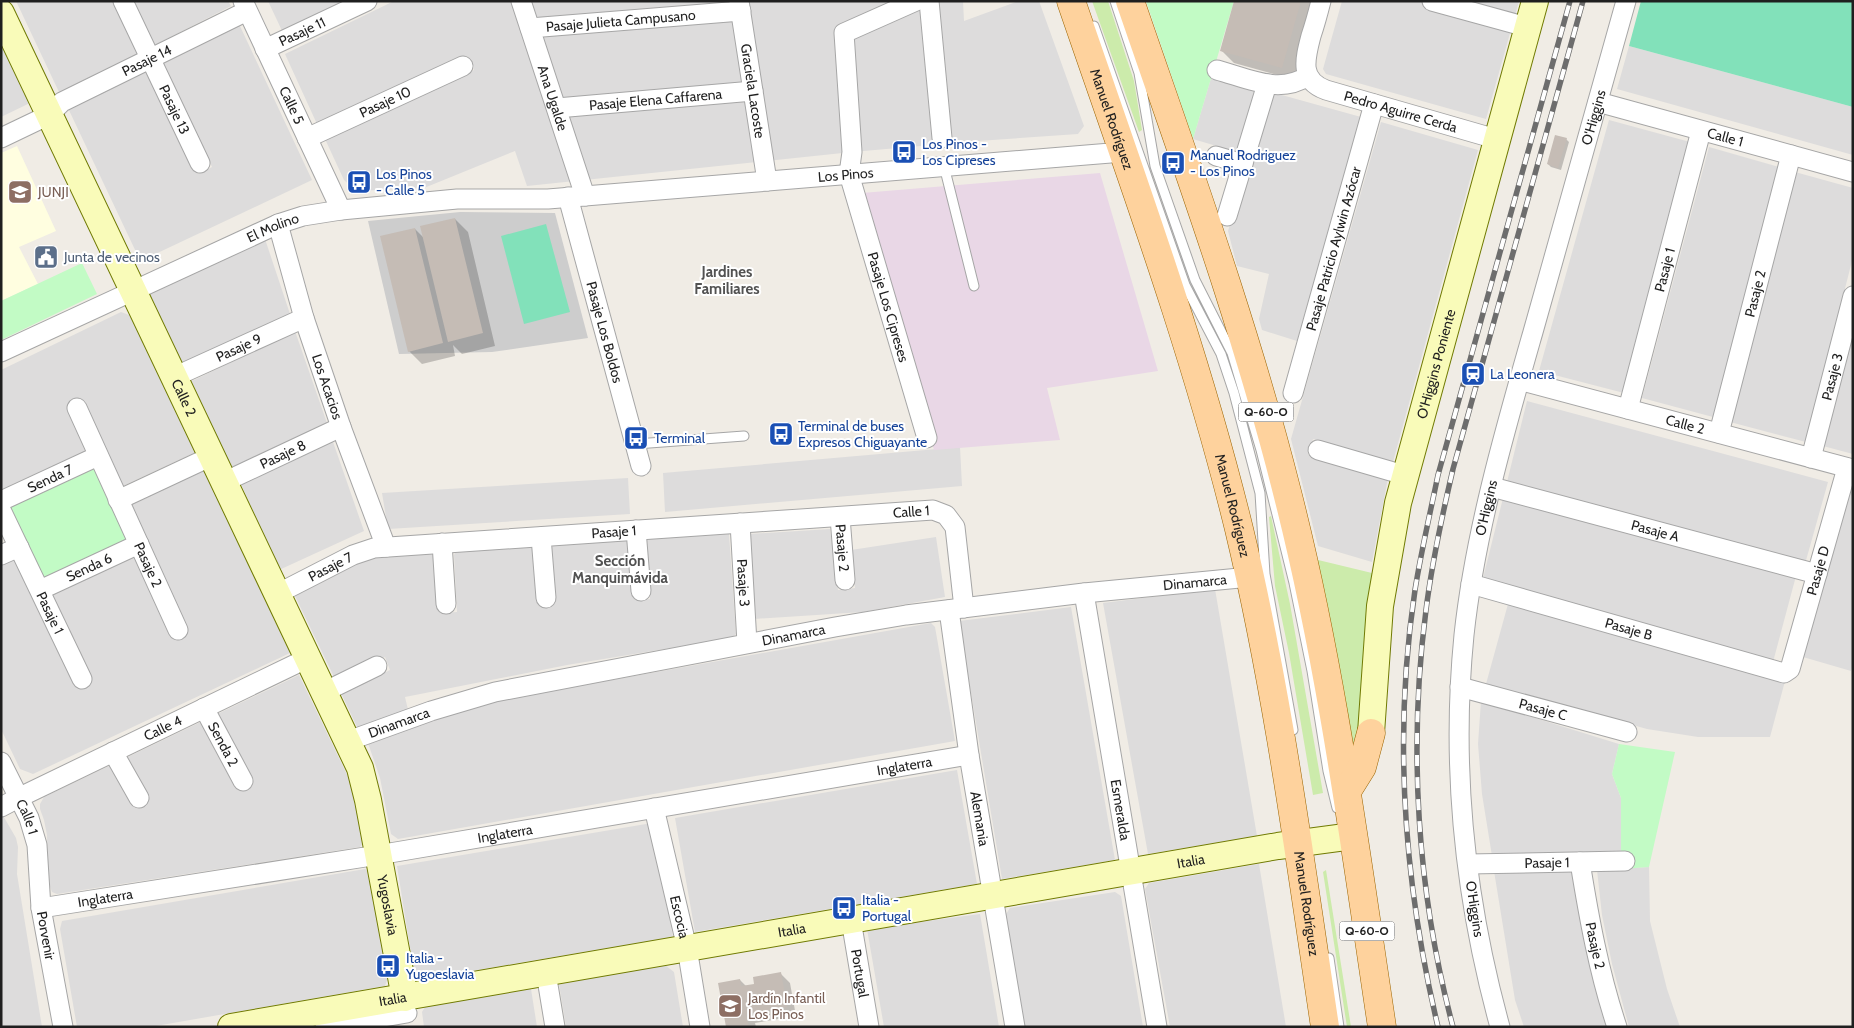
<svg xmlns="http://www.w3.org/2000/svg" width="1854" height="1028" viewBox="0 0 1854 1028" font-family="Cabin,sans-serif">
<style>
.residential{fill:#dddcdc}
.industrial{fill:#e9d7e6}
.education{fill:#fffee0}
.religious{fill:#cdcdcd}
.grass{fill:#ccebab}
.park{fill:#c2fbc5}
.pitch{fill:#82e1ba}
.shadow{fill:#0003}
.building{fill:#c5bcb5}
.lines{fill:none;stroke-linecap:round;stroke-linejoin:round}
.lane-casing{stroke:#a6a6a6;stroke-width:11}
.street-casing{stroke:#a6a6a6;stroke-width:21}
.secondary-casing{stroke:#707a03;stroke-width:28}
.primary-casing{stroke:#9b6400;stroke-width:29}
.lane{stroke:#fff;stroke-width:9}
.street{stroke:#fff;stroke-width:19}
.secondary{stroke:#f9fbb9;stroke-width:26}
.primary{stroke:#fed29d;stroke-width:28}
.rail-casing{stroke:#6d6d6d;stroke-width:5.5}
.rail{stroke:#fff;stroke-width:4;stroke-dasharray:11;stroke-linecap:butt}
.labels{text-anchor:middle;stroke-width:4;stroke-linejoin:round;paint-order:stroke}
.shield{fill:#fff;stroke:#626262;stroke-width:1}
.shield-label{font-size:12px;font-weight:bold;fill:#1f1f1f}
.street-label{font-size:14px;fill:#1f1f1f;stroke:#fff}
.transit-label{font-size:14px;fill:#164399;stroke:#fff;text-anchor:start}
.education-label{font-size:14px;fill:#785e54;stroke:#fff;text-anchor:start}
.service-label{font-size:14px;fill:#4e5e75;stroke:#fff;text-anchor:start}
.neighbourhood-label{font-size:15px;font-weight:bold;fill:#525252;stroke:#fff}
</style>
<rect width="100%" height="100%" fill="#f0ece5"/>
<!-- residential -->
<path class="residential" d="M16,1H114L138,54L59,92Z
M131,1H228L231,6L152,47Z
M268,1H353L284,35Z
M394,1H963L964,21L1019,1H1039L1084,126L1078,134L978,141L852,152L527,186L515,151L424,188L356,191L344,180L325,139L474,70L467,56L317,124L285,54Z
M1342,1H1519L1486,119L1326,74L1323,69Z
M239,24L312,180L149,257L137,254L67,106L145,69L149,71L198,174L212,167L161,65L162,60Z
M1,44L30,103L1,117Z
M1629,46L1853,107V155L1617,89Z
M1212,75L1260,88L1240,153L1193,139Z
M1271,92L1361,117L1297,341L1262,330L1259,319L1269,274L1237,266L1228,231Z
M1609,120L1690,142L1624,393L1539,371Z
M1381,122L1478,150L1393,462L1313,439L1308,455L1388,478L1372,562L1318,546L1291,439Z
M1709,147L1779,167L1713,417L1642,398Z
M1795,172L1853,188V257L1806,442L1730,422Z
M264,236L291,317L184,366L180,363L149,297L152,288Z
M121,312L132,316L196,452L121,487L1,497V370Z
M1853,329V454L1823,446Z
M295,331L327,423L230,469L190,382Z
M1527,401L1828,482L1805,564L1507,482Z
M332,439L364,531L279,570L241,484Z
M960,447L962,486L665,512L663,473Z
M204,469L290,653L33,774L20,769L1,729V564L130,505Z
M628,478L630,514L388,529L382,493Z
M1851,489H1853V665L1851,671L1803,657Z
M1503,498L1796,576L1773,662L1482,582Z
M830,529L838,590L855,588L851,550L936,537L945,597L863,612L754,619L748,534Z
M729,534L736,634L732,638L567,665L405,697L409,714L358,729L341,693L390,670L385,657L335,679L295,596L377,554L437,551L440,613L457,612L454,555L456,551L530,546L536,550L540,606L554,605L550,549L554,545L631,539L635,600L650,599L646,539Z
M1215,589L1257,836L1148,854L1103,603Z
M1508,604L1785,681L1770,737H1698L1647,729L1486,684Z
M1071,607L1115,860L1002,879L959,621Z
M931,623L935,627L955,741L398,839L391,834L380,778L368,743L433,718L505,699Z
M299,675L353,787L363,843L360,847L57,894L52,892L48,881L47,835L44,820L40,809V804L44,797Z
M1481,701L1619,744L1612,774L1621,798L1623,854L1492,856L1482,794L1478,744Z
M957,770L977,884L695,932L675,818Z
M1,812L16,838L18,847L17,874L42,1027H1Z
M652,823L673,937L424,979L414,972L397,866Z
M1259,864L1286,1027H1170L1145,889L1149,883Z
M1649,867L1650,921L1667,989L1680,1027H1629L1612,964L1602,915L1597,870Z
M1573,868L1609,1027H1524L1515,1000L1494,871Z
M365,869L370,872L388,977L385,986L150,1027H77L60,929L62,921Z
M1115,892L1121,896L1143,1027H1024L1006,914L1010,908Z
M980,914L999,1027H884L867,929Z
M665,965L674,972L683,1027H566L559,984Z
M531,989L537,1027H424L422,1012L425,1007Z"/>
<!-- industrial -->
<path class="industrial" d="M1100,173L1158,371L1047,388L1060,440L934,450L862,193Z"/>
<!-- education -->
<path class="education" d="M17,146L56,231L19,247L38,284L1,301V153Z"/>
<!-- religious -->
<path class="religious" d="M460,212L555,213L588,338L492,352L399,354L368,221Z"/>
<!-- grass -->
<path class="grass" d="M1092,1H1108L1134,81L1142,130L1139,132Z
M1271,516L1290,604L1323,793L1313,795L1289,653L1275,586L1269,517Z
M1314,559L1372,573L1365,738L1357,767Z
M1326,870L1351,1027H1347L1323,872Z"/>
<!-- park -->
<path class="park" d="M1146,1H1234L1193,139Z
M82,263L97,294L1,340V301Z
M94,463L131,542L43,583L6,504Z
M1619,744L1675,752L1649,867L1621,869V798L1612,774Z"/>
<!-- pitch -->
<path class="pitch" d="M1641,1H1853V107L1629,46Z
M546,224L570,312L524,324L501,236Z"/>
<!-- shadow -->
<path class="shadow" d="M1235,1H1317L1295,80L1234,63L1221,50Z
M1566,139L1569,142L1561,170L1551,167L1548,164Z
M455,219L468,232L495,346L462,354L453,345L455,356L422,364L409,351L415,229L424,238Z
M780,973L790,983L796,1016L755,1023L756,1027H727L740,980L746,986L755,985Z"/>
<!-- building -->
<path class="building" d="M1234,1H1301L1282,68L1220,51Z
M1555,135L1567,138L1558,168L1547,164Z
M455,218L483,333L448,342L420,226Z
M415,228L443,343L408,352L380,236Z
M781,972L787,1007L746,1014L749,1027H726L718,983L740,979L741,986L754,984L753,977Z"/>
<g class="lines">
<defs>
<path id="lane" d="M1115,1L1139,73L1155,166L1195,280L1232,353L1261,450L1294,583L1312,671L1328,771L1337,808
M1094,26L1185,285L1221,354L1234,393L1260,493L1265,574L1293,730
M944,166L974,286
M636,444L744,436
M1329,958L1339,1027"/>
<g id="street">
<path id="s1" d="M123,1L200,163"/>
<path id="s2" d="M243,1L341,210"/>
<path id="s3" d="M521,1L585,196"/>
<path id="s4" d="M739,1L767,181"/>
<path id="s5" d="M916,1L844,33L852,152L849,174L927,438"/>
<path d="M929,1L942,138"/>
<path id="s6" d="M1321,1C1318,13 1315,24 1311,36C1305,59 1299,80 1326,90L1496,139"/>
<path d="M1432,1L1527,27"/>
<path id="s7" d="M530,28L741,11"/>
<path id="s8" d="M265,49L367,1"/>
<path d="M1217,70C1247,78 1279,95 1308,76"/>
<path id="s9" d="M1598,102L1853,172"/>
<path id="s10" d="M557,108L753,91"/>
<path id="s11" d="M1,138L49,115L62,102L247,11"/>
<path id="s12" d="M307,138L463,66"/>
<path d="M1216,156L1243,164"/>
<path id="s13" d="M568,197L641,466"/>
<path d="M1227,216L1267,84"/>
<path id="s14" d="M278,224L304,318L341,427L386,547"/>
<path id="s15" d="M1,352L278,224L303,216L341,210L457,199H548L1123,152"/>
<path id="s16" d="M174,377L304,318"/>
<path id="s17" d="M1519,380L1853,469"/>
<path id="s18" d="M1293,393L1374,104"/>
<path id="s19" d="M77,408L178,630"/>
<path id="s20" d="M1628,409L1701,131"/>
<path id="s21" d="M1719,433L1791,155"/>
<path d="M1318,450L1404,475"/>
<path id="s22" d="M1811,458L1853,296"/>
<path id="s23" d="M224,482L341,427"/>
<path id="s24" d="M1492,487L1817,574"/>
<path d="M118,500L212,456"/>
<path id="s25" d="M1,501L98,456"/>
<path id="s26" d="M1,510L82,679"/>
<path id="s27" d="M840,517L845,580"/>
<path id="s28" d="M740,523L747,643"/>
<path d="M636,530L641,591"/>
<path d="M541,537L546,598"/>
<path d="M442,543L446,604"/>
<path d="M1,555L19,547"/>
<path id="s29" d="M1471,584L1784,673L1790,669L1847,468"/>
<path id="s30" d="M40,590L139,544"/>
<path id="s31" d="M1084,593L1157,1027"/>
<path id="s32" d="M277,594L353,555L374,548L933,510L946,515L955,527L964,608"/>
<path id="s33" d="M949,610L969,755L1015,1027"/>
<path id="s34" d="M1460,687L1627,732"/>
<path d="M324,692L377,666"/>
<path id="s35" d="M204,708L243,781"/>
<path id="s36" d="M348,741L431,711L495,692L835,627L906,615L1084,593L1250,577"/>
<path d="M113,752L139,798"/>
<path id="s37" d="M1,762L29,818L37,845L41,908L63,1027"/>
<path id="s38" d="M1,807L18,798L308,658"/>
<path id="s39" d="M654,808L687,948L700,1027"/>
<path id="s40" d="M1580,862C1589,918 1599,973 1617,1027"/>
<path id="s41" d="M1468,864L1625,861"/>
<path id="s42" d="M41,908L378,855L969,755"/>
<path id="s43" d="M851,920L869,1027"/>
<path d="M546,973L555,1027"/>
<path d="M325,1027L407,1013"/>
<path id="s44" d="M1500,1027C1465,900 1451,766 1464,635C1475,533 1505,430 1533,332C1564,222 1595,112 1626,1"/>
</g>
<g id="secondary">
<path id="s45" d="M1,13L360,768L368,800L405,998"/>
<path id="s46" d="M1371,733L1380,606L1398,503L1535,1"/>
<path id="s47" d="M231,1027L1278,846L1353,836"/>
</g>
<g id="primary">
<path id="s48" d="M1071,1C1131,176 1195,349 1239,529C1278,692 1300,860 1325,1027"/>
<path d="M1130,1C1186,164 1245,325 1287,492C1332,668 1355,848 1382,1027"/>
<path d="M1347,791L1362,767L1371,733"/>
</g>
</defs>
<!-- lane casing -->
<use href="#lane" class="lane-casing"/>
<!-- street casing -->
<use href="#street" class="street-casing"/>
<!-- secondary casing -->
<use href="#secondary" class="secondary-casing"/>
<!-- primary casing -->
<use href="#primary" class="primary-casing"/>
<!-- lane -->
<use href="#lane" class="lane"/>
<!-- street -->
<use href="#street" class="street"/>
<!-- secondary -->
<use href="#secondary" class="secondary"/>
<!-- primary -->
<use href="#primary" class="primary"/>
<defs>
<path id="rail" d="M1438,1027C1404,884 1393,736 1415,590C1421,552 1430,514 1438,475L1570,1
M1453,1027C1417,892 1408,748 1426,610C1432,562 1442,516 1453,469L1583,1"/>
</defs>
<!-- rail casing -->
<use href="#rail" class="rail-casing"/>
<!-- rail -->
<use href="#rail" class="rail"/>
</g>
<!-- icons -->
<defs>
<symbol id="bus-square" viewBox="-11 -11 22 22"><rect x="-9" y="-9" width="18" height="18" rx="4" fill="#1a4fb4" stroke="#fff"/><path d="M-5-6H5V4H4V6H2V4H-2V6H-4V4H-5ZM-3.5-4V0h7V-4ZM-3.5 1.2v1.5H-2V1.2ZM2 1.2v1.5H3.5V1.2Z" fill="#fff"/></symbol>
<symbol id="school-square" viewBox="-11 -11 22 22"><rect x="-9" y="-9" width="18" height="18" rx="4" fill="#8d6e63" stroke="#fff"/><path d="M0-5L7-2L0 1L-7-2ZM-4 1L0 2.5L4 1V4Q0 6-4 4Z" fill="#fff"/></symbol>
<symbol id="civic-square" viewBox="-11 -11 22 22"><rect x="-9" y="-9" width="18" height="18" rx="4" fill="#5c6f8a" stroke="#fff"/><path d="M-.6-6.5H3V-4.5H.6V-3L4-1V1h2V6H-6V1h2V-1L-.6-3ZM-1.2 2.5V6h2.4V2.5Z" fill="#fff"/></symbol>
<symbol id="station-square" viewBox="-11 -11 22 22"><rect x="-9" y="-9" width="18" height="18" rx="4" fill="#1a4fb4" stroke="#fff"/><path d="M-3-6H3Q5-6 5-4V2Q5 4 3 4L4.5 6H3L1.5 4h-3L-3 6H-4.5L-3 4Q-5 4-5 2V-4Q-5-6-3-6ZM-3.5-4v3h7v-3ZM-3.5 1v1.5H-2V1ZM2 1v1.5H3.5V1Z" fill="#fff"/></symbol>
</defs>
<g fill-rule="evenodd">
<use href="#bus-square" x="890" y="138" width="28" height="28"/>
<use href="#bus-square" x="1159" y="149" width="28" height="28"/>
<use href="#bus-square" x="345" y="168" width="28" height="28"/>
<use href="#school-square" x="6" y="178" width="28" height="28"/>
<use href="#civic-square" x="32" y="243" width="28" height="28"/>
<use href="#station-square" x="1459" y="360" width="28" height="28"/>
<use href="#bus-square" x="767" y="420" width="28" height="28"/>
<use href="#bus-square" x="622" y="424" width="28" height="28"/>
<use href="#bus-square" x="830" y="894" width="28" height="28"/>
<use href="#bus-square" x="374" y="952" width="28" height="28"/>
<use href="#school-square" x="716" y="992" width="28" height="28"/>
</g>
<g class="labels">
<!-- shield labels -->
<g class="shield">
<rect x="1238.5" y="402.5" width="55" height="19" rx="4"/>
<rect x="1339.5" y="921.5" width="55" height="19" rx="4"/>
</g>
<g class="shield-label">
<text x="1266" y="416">Q-60-O</text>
<text x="1367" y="935">Q-60-O</text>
</g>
<!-- street labels -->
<g class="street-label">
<text dy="5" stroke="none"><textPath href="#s7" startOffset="91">Pasaje Julieta Campusano</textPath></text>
<text dy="5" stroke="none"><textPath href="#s8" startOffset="41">Pasaje 11</textPath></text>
<text dy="5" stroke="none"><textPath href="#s11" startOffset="166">Pasaje 14</textPath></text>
<text dy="5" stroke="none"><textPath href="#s4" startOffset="91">Graciela Lacoste</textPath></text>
<text dy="5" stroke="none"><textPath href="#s3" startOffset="102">Ana Ugalde</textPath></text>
<text dy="5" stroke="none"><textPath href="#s10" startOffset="99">Pasaje Elena Caffarena</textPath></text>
<text dy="5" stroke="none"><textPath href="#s12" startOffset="86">Pasaje 10</textPath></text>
<text dy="5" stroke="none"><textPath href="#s2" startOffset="115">Calle 5</textPath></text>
<text dy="5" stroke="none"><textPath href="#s1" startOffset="120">Pasaje 13</textPath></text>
<text dy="5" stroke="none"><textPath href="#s6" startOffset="178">Pedro Aguirre Cerda</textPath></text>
<text dy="5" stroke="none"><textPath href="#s44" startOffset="930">O'Higgins</textPath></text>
<text dy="5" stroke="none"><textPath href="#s48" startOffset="125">Manuel Rodríguez</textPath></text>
<text dy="5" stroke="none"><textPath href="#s9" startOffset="132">Calle 1</textPath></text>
<text dy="5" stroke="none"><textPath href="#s15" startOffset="876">Los Pinos</textPath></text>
<text dy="5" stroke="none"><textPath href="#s15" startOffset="299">El Molino</textPath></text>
<text dy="5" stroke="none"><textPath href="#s18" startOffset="150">Pasaje Patricio Aylwin Azócar</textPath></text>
<text dy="5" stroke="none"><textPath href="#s20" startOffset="144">Pasaje 1</textPath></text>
<text dy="5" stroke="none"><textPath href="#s21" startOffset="144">Pasaje 2</textPath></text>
<text dy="5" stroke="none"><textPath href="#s5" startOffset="359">Pasaje Los Cipreses</textPath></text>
<text dy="5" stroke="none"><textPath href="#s13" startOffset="140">Pasaje Los Boldos</textPath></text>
<text dy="5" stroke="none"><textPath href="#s16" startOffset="71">Pasaje 9</textPath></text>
<text dy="5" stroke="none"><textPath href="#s46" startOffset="376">O'Higgins Poniente</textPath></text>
<text dy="5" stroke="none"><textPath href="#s22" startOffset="84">Pasaje 3</textPath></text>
<text dy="5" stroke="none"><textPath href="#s14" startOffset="170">Los Acacios</textPath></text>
<text dy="5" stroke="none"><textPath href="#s45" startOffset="426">Calle 2</textPath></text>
<text dy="5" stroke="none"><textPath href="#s17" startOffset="172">Calle 2</textPath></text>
<text dy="5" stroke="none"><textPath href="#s23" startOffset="65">Pasaje 8</textPath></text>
<text dy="5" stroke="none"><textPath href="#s25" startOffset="54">Senda 7</textPath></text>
<text dy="5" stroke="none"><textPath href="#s48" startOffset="530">Manuel Rodríguez</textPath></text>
<text dy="5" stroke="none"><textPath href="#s44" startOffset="525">O'Higgins</textPath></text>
<text dy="5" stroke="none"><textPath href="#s32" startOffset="646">Calle 1</textPath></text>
<text dy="5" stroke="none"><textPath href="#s24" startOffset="169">Pasaje A</textPath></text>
<text dy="5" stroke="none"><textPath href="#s32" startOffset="348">Pasaje 1</textPath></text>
<text dy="5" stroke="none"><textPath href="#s27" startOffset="31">Pasaje 2</textPath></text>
<text dy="5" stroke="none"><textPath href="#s19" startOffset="172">Pasaje 2</textPath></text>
<text dy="5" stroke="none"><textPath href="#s30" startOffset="54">Senda 6</textPath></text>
<text dy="5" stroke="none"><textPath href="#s32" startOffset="60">Pasaje 7</textPath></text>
<text dy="5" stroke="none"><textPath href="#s29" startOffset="435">Pasaje D</textPath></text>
<text dy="5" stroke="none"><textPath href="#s28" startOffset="60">Pasaje 3</textPath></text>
<text dy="5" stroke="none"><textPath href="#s36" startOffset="864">Dinamarca</textPath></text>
<text dy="5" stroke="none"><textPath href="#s26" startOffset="114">Pasaje 1</textPath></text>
<text dy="5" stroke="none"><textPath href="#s29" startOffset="164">Pasaje B</textPath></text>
<text dy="5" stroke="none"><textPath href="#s36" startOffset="459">Dinamarca</textPath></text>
<text dy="5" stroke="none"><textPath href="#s34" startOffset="86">Pasaje C</textPath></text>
<text dy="5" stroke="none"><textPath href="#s36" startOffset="54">Dinamarca</textPath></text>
<text dy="5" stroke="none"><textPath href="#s38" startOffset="180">Calle 4</textPath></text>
<text dy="5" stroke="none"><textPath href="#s35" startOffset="41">Senda 2</textPath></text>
<text dy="5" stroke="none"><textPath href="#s42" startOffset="875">Inglaterra</textPath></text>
<text dy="5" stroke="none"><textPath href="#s31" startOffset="220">Esmeralda</textPath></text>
<text dy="5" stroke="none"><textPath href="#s37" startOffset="61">Calle 1</textPath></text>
<text dy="5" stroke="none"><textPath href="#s33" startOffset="211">Alemania</textPath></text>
<text dy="5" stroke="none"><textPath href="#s42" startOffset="470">Inglaterra</textPath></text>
<text dy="5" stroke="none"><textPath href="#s47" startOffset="974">Italia</textPath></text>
<text dy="5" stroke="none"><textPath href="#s41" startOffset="79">Pasaje 1</textPath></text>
<text dy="5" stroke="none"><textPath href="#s42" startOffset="65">Inglaterra</textPath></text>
<text dy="5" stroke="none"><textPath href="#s48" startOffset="935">Manuel Rodríguez</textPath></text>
<text dy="5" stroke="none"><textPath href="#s45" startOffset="976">Yugoslavia</textPath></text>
<text transform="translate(1475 909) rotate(81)" y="5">O'Higgins</text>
<text dy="5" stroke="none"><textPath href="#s39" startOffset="112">Escocia</textPath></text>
<text dy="5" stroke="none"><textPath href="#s47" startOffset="569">Italia</textPath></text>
<text dy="5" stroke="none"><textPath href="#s37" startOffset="182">Porvenir</textPath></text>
<text dy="5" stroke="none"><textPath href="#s40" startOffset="85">Pasaje 2</textPath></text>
<text dy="5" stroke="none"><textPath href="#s43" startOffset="54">Portugal</textPath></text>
<text dy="5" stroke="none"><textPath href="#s47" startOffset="164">Italia</textPath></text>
</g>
<!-- transit labels -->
<g class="transit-label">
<text x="922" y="149">Los Pinos -<tspan x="922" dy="16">Los Cipreses</tspan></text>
<text x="1190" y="160">Manuel Rodriguez<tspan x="1190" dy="16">- Los Pinos</tspan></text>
<text x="376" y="179">Los Pinos<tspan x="376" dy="16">- Calle 5</tspan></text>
<text x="1490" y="379">La Leonera</text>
<text x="798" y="431">Terminal de buses<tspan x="798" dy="16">Expresos Chiguayante</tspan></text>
<text x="654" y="443">Terminal</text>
<text x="862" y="905">Italia -<tspan x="862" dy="16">Portugal</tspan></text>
<text x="406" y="963">Italia -<tspan x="406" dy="16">Yugoeslavia</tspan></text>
</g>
<!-- education labels -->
<g class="education-label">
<text x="38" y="197">JUNJI</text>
<text x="748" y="1003">Jardín Infantil<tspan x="748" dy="16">Los Pinos</tspan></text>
</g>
<!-- service labels -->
<g class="service-label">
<text x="64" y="262">Junta de vecinos</text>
</g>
<!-- neighbourhood labels -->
<g class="neighbourhood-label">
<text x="727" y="277">Jardines<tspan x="727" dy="17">Familiares</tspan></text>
<text x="620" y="566">Sección<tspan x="620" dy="17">Manquimávida</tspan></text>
</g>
</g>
<!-- border -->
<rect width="1854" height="1028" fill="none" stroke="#1f1f1f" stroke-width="5"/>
</svg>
